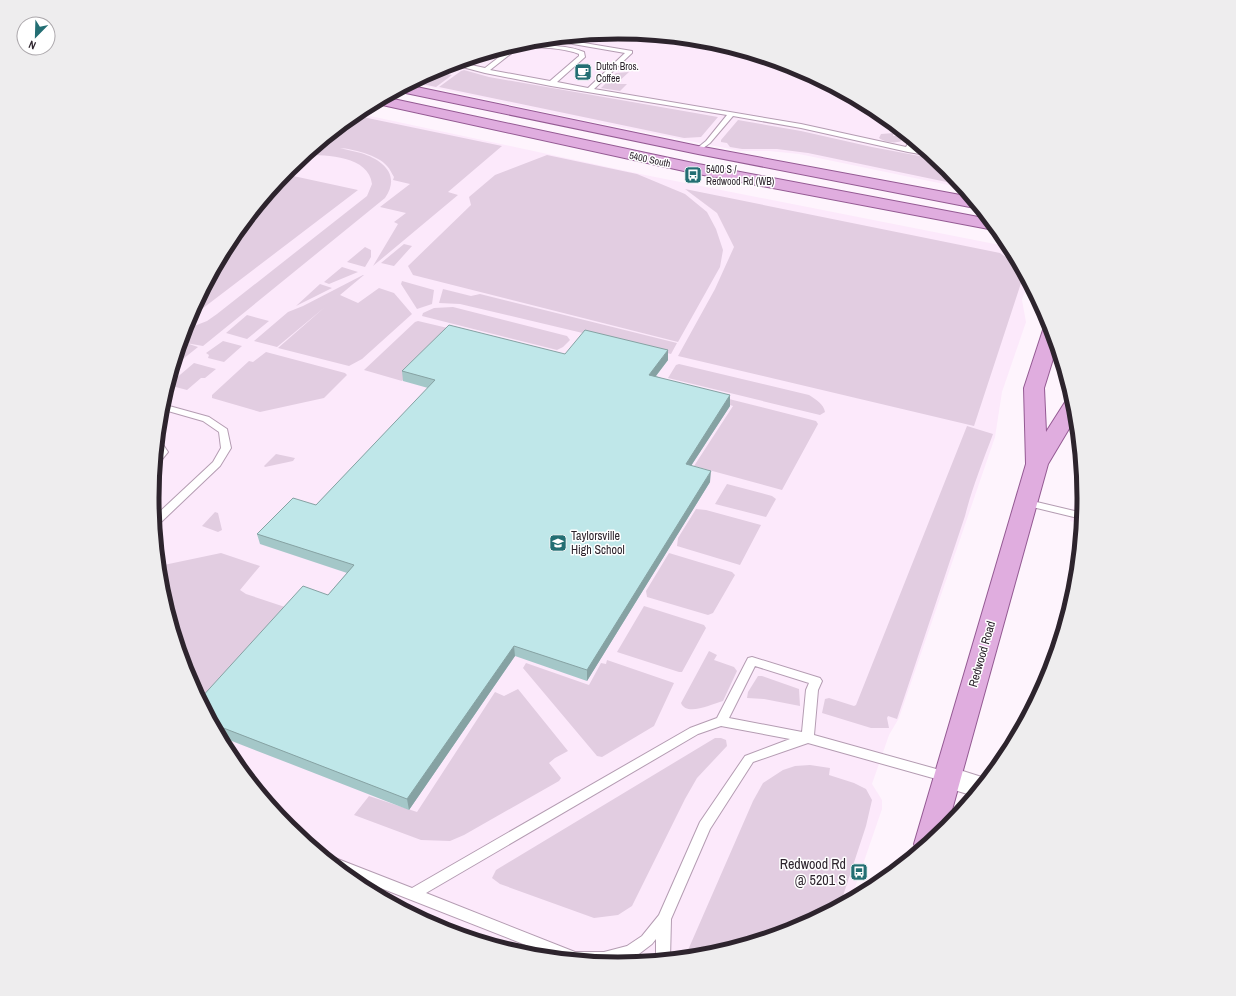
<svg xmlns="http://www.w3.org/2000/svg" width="1236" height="996" viewBox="0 0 1236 996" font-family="'Archivo Narrow',sans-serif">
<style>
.built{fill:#fce9fb}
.green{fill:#e2cde1}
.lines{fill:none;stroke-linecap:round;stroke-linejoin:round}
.lane-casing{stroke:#b49cb2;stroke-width:2}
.street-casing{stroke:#b49cb2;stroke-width:2}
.primary-casing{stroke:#945a93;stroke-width:2}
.lane{fill:#fff;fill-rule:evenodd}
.street{fill:#fff;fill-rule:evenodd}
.primary{fill:#e0addf;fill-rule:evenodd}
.wall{fill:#a4c7c8}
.shaded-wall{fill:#86a2a3}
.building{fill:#bfe7e9;stroke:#86a2a3}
.labels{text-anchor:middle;stroke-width:3;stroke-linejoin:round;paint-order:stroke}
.far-poi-label{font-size:10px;fill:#2d242d;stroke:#fff;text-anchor:start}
.far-street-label{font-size:10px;fill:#2d242d;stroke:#fff}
.poi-label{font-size:12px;fill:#2d242d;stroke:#fff;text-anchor:start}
.street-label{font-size:12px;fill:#2d242d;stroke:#fff}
.near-poi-label{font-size:14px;fill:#2d242d;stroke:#fff;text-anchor:end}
.rim{fill:none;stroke:#2d242d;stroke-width:5}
</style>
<rect width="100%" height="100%" fill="#fef4fd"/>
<!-- built -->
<path class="built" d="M618,32L709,41L797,68L877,111L948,169L963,188L799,154L769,151H740L564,116L411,83L440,67L527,41Z
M356,113L645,175L1010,247L1031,287L1024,294L1022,300L1026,322L1002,392L995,437L899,718L889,735L872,784L882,800V809L851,899L796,929L709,955L618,964L527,955L439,928L359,885L288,827L230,757L187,676L161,589L152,498L161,407L188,319L231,239L289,168Z
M1082,475L1084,498L1081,524L1070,521Z"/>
<!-- green -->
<path class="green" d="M464,70L489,77L718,117L701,137L684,138L439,87L461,71Z
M433,71L452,75L436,87L413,82Z
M629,72L616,84H627L620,91L601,88L616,73Z
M353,115L502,146L448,192L458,195L373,266L398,224L394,222L406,213L380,207L410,184L393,180L394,177C392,174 390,169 387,166C378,155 353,149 340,148C346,150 354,151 361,153C383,160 401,175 385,198L203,346L186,343L198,347L173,367L184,330L207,321L217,314L367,196L372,184C369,156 327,155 305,155L315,147H321L316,146Z
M738,120L801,131L872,147L930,158L928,163L944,166L961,185L808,153L777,149H742L730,147L727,143L721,142V140Z
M894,133L893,136H905L901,141C895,144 884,142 879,138L881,134Z
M547,155L637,174L685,194L707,212L716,229L723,250L720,267L678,342L413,275L408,266L471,205L469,197L495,175Z
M284,174L358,190L194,315L190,314L231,239Z
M685,189L1000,253L1020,267L1024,274L974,426L678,356L715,289L734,247L717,213Z
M404,244L412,246L394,266L381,263Z
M365,247L371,250V257L365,267L347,262Z
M342,267L358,272L329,284L324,282Z
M363,275H364L340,295L358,303L379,288L394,293L412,314L362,359L349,366L278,348L325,307L277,347L254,341L288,312L303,306Z
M402,281L434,290L432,304L417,309L401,284Z
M320,284L332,288L296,306Z
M443,289L471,296L480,294L677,343L671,354L460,304L439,303Z
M453,307L567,336L570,340L563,347L557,350L422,316L423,313L434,308Z
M247,315L269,321L247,339L226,333Z
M418,321L473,334L427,356L402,381L364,370L415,322Z
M223,341L242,346L224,362L208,358L209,355L206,353Z
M266,352L345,373L347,375L324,398L260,412L212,398V395L249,361L253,362Z
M194,363L216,369L205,378H201L187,390L168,385Z
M679,364L809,395C815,399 824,404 825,412L820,415L668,378L676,365Z
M721,397L816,421L818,424L782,490L694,466L733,406L718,401Z
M967,426L993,434C983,461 972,488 965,516L897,719L888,716L887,718L889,728H871L822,713L825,699L829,698L854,706L856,705Z
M276,454L295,458L293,461L265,467L264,466Z
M727,484L772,496L776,499L766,517L715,504Z
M696,509L706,510L761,525L740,565L677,546L678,538Z
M215,512L218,513L222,530L218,532L202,526Z
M221,553L260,566L240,590L246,594L291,609L204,706L187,676L161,589L159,566Z
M669,553L732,572L735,575L713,613L708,615L647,597L646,591Z
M644,606L704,625L706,628L682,672H679L617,652Z
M709,651L717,655L714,660L734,667L737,671L723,701C711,704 687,717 681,703Z
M607,660L674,683L654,726L602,757L597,756L523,668L526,663L589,685L601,663L606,664Z
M758,676H762L799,689L800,706L764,699L747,698L748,692Z
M518,689L568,751L555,758L549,763L561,778L559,781L464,835L450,841L421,840L354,815L369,796L417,812L495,692L504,696Z
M715,738H721L726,740L727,746L697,778L685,799L632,906L618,915L594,918L500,884L492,878L496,870Z
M810,765L830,768L829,775L854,783L866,789L872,800L866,826L840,905L796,929L709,955L685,957L753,801L763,783L783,770L795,766Z"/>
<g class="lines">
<defs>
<path id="lane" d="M554,38L632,51V53L594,89L801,124L906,147L911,138L915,142L912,148L926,151L932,156L908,152L801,128L733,116L710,143L698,152L696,151V149L706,141L727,115L551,86L485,73L451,64L457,62L485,68C513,46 519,41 556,46C566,47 575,48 584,52L585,57L557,82L588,88L625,53L544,39ZM525,47C540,47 565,48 579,54V56L550,81L490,70L513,52Z
M449,65L444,70L436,69Z
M162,404L209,417L227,429L231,448L220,466L158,525L155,526L154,517L213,462L221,448L219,432L203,421L161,409Z
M157,443L164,446L168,452L159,463L156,464V454L158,452Z
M1024,499L1083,513L1082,519L1020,504L1019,502Z
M752,657L820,678L822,681L818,690L814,735L947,772L951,773L953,777L951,781L947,782L808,743L753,762L710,829L671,919L670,959L656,960V939L652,944L635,957L610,963L559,958L345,874L325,858L330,856L412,888L690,728L717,718L748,658ZM755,666L809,683L806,690L802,732L729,718ZM721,726L790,739L745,756L700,822L659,915L642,936L627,946L604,952H575L426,893L698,734Z"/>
<path id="street" d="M947,766L988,779L974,796L938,785L934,777L938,769Z"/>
<path id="primary" d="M407,85L698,146L971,197L979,207L975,208L698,154L396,91Z
M384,97L693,163L989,219L997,229L994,230L693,173L373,103Z
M1050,325L1057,346L1044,388L1046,432L1067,399L1072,397L1076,417L1048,464L947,828L917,852L914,844L1026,464L1024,388L1043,330L1045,326Z"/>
</defs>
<!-- lane casing -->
<use href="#lane" class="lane-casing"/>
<!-- street casing -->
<use href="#street" class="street-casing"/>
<!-- primary casing -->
<use href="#primary" class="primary-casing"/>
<!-- lane -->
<use href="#lane" class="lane"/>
<!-- street -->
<use href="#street" class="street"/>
<!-- primary -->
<use href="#primary" class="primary"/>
</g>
<!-- wall -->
<path class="wall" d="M565,354L668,360L656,376L730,406L691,466L710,482L587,681L515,656L409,810L219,736L200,699L328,595L347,573L260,544L257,534L316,505L428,388L403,381L402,371Z"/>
<!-- shaded-wall -->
<path class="shaded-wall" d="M668,350V360L649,385V375Z
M730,395V406L685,475L686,464Z
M711,471L710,482L587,681V670Z
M514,646L515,656L409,810L407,799Z"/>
<!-- building -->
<path class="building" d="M449,325L565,354L585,330L668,350L649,375L730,395L686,464L711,471L587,670L514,646L407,799L213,724L200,699L303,586L328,595L354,565L257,534L293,498L316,505L435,380L402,371Z"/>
<!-- icons -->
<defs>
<symbol id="cafe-square" viewBox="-11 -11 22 22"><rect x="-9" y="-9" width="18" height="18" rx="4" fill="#236e73" stroke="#fff"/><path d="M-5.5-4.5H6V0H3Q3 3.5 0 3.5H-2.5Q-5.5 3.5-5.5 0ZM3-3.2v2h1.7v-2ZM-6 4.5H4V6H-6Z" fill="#fff"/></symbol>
<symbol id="bus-square" viewBox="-11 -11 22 22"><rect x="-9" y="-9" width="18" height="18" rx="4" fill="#236e73" stroke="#fff"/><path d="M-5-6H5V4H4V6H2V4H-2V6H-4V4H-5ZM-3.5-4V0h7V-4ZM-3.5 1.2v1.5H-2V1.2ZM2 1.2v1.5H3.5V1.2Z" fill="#fff"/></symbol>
<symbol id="school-square" viewBox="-11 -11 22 22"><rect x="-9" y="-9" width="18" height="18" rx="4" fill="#236e73" stroke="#fff"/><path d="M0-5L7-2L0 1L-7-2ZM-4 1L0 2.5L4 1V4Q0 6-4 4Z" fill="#fff"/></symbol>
</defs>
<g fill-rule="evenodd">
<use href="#cafe-square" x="573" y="62" width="20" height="20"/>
<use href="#bus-square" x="683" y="165" width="20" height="20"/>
<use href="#school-square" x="548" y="533" width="20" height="20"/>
<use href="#bus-square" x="849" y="862" width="20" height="20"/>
</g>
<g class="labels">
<!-- far-poi labels -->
<g class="far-poi-label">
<text x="596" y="70">Dutch Bros.<tspan x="596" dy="12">Coffee</tspan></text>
<text x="706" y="173">5400 S /<tspan x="706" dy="12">Redwood Rd (WB)</tspan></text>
</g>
<!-- far-street labels -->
<g class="far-street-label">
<text transform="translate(650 159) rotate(12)" y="4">5400 South</text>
</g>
<!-- poi labels -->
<g class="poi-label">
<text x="571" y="540">Taylorsville<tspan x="571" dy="14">High School</tspan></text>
</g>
<!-- street labels -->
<g class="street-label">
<text transform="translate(982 654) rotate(-74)" y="4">Redwood Road</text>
</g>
<!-- near-poi labels -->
<g class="near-poi-label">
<text x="846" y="869">Redwood Rd<tspan x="846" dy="16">@ 5201 S</tspan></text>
</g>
</g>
<!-- crop -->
<path d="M0 0H1236V996H0ZM159 498a459 459 0 1 1 918 0a459 459 0 1 1-918 0Z" fill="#eeedee" fill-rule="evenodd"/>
<path class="rim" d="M159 498a459 459 0 1 1 918 0a459 459 0 1 1-918 0Z"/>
<!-- north arrow -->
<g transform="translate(36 36) rotate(203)"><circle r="19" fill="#ffffff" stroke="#aba7ab"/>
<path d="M0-3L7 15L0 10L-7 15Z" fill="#236e73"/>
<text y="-6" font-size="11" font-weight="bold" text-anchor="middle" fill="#2d242d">N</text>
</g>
</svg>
